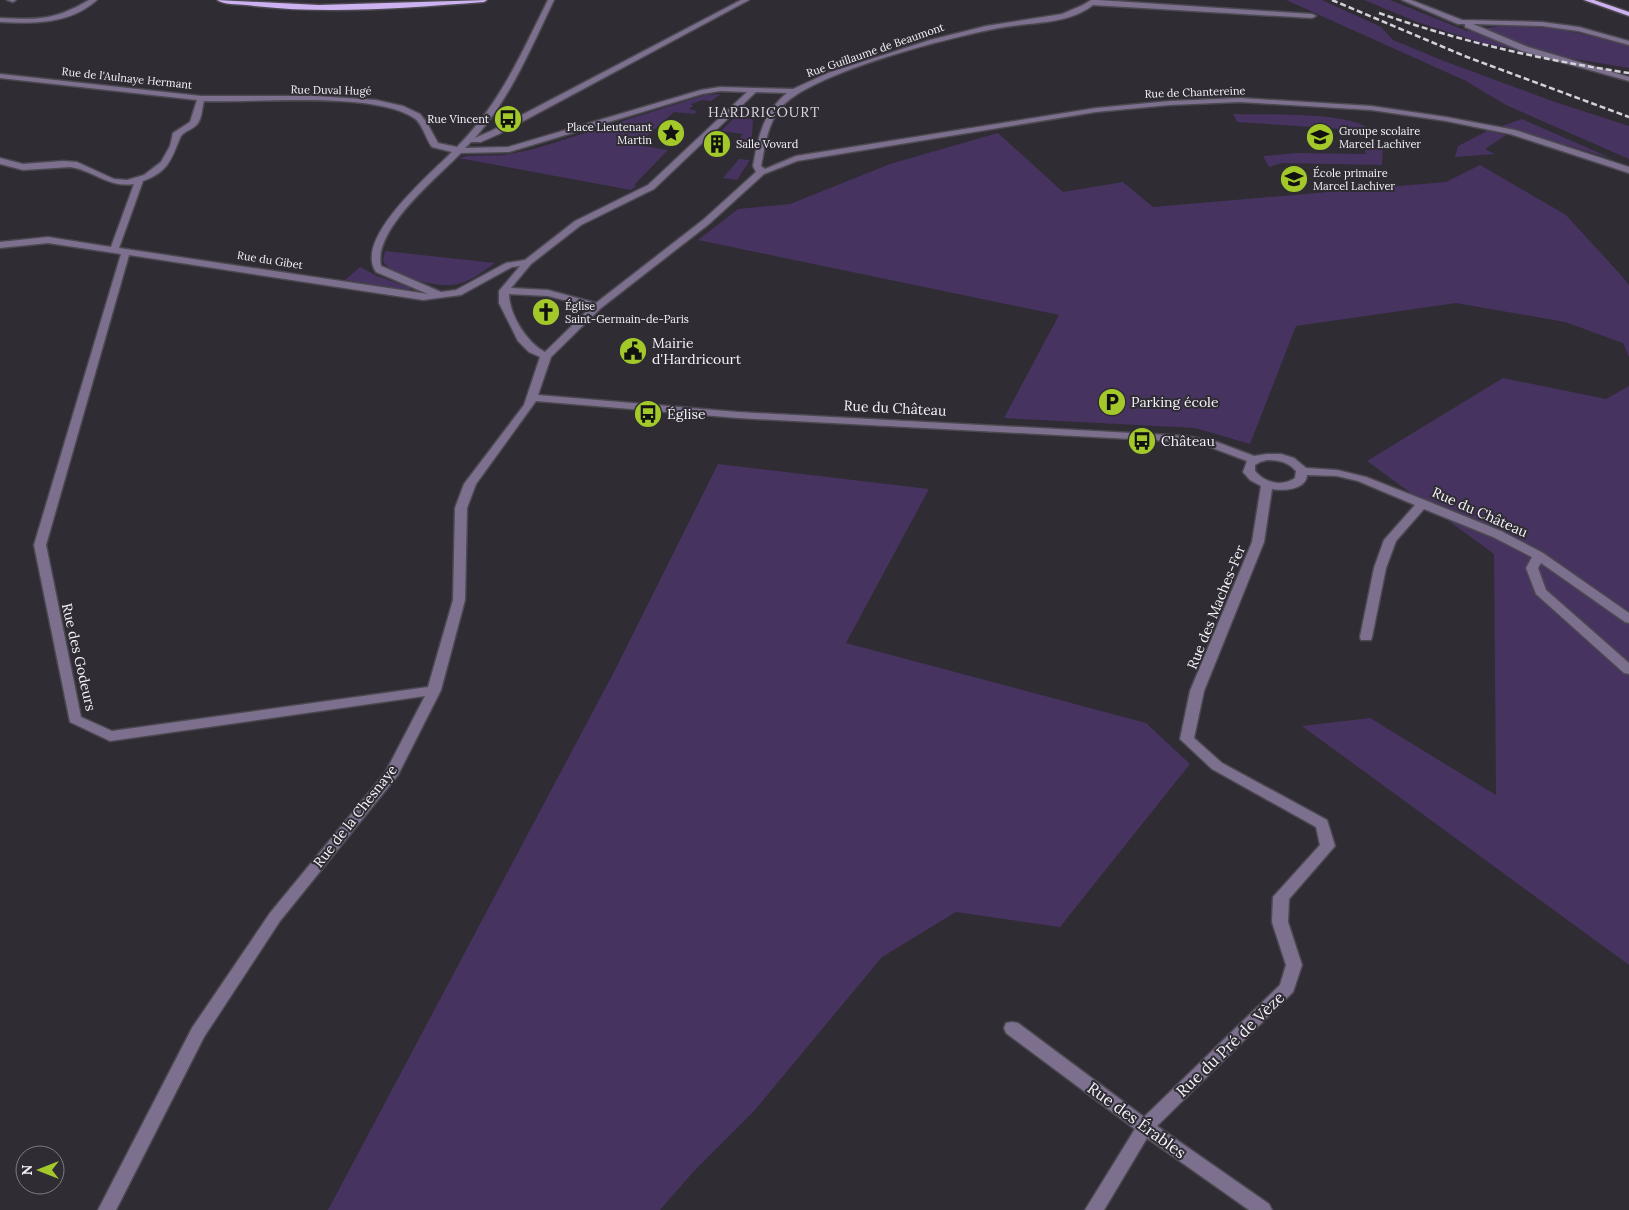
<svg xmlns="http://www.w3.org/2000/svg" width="1629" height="1210" viewBox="0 0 1629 1210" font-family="Lora,serif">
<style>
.green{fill:#47335f}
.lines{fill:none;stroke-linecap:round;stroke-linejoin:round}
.minor-casing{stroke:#4b4850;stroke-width:3}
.major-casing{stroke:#4b4850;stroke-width:3}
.minor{fill:#7c708e;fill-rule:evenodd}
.major{fill:#ccb2f1;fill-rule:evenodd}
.rail{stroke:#d3d0d7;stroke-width:2.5;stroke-dasharray:6 3;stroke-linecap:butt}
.labels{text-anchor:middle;stroke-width:4;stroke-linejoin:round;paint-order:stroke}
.far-street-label{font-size:11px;fill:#f5f3f9;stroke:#2f2c34}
.far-poi-label{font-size:11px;fill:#f5f3f9;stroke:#2f2c34;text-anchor:start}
.far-quarter-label{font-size:14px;letter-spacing:1px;fill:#dad5e0;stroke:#2f2c34}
.poi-label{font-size:14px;fill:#f5f3f9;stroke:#2f2c34;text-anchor:start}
.street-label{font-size:14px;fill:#f5f3f9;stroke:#2f2c34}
.near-street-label{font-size:16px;fill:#f5f3f9;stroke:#2f2c34}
</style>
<rect width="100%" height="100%" fill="#2f2c34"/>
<!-- green -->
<path class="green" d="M1286,0H1322L1381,27L1393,40L1444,61L1555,102L1629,126V159L1506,105L1466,81Z
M1364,0H1390L1467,31L1507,25L1560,29L1629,45V68L1485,44L1417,22Z
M721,94L711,101L703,100L691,104L693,106L689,109L697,111L694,114L674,112L637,145L668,150L634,185L637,186L631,190L458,158L467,156L504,155L534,149L705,95Z
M1233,114C1264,115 1351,111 1372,131L1237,122Z
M744,117L753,120L751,149H746L744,145L745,139H739L743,134L721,131L733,119Z
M1522,119L1613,159L1502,126Z
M1487,131L1506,135L1485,149L1495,154L1455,157L1458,146Z
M998,133L1063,192L1123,182L1153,207L1446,182L1480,165L1566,215L1620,274L1629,285V357L1623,343L1565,322L1456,303L1296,326L1250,444L1195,428L1004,418L1059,315L698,240L738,209L790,204L890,164Z
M1383,146L1382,165L1281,163L1269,167L1263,156L1297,153L1366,154L1365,150Z
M739,159L750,160L737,180L723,178Z
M385,251L495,263C484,271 471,281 458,284C440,289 392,277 383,261Z
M360,267L377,276L411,288L410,290L345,280Z
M1503,378L1606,399L1629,386V965L1302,726L1370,718L1496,795L1494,554L1367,461Z
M718,464L929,489L846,643L1146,723L1190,764L1060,927L956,912L882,957L755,1110L694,1171L660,1210H328L615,670Z"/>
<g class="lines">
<defs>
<path id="minor" d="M7,0H16L13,2Z
M89,0H97C70,24 34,24 0,22V18C39,20 55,20 89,0Z
M548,0H554C531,48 511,97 475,138L493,130L741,0H749L499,134L481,142H471L465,148L508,147L701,90L720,87L793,89L828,73L930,40L986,26L1062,14L1083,5L1091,0H1098L1312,14L1316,16L1312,18L1093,5C1069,24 1034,22 1005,27C958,35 807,73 780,109C767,125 765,147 761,166L765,169L796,156L1096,108L1170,101L1240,98L1371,106L1446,117L1515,130L1629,167V173L1510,134L1446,121L1371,110L1240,102L1170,105L1096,112L797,161L764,174L709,224L601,308L551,357L538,395L738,412L1187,436L1217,442L1254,456L1267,454H1281L1294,458L1306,468L1337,470L1366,477L1427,501L1501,531L1543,553L1629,613V623L1625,622L1541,563L1538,568L1546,590L1629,663V674L1624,673L1536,594L1526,568L1532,557L1493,537L1424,509L1396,541L1386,568L1372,637L1371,640H1361L1360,637L1374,568L1384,540L1415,505L1358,481L1337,476L1307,475C1306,490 1283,491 1272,489L1264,542L1204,691L1194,738L1222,763L1327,820L1335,846L1289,899L1288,922L1302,965L1293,992L1157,1126L1269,1204L1272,1210H1249L1147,1138L1104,1210H1085L1135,1129L1006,1033L1004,1028L1006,1023L1012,1022L1018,1023L1144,1117L1280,985L1286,965L1272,922L1273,897L1320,845L1316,827L1212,769L1180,739L1190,691L1252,542L1261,486L1250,480L1243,472L1247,461L1210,447L1187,442L738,418L536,401L476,484L467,508L465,600L441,690L398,775L280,921L204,1037L116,1210H98L192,1028L270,913L385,773L425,696L110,741L70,722L34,545L121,254L48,243L0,248V242L48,237L111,247L134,184C108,188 93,170 70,167L23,170L0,164V158L23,164L63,161L77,162L114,179L127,180L144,175L161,162L170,146L173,133L190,122L197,100L0,78V74L201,96H315L376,100L403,106L420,114L427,123L438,143L457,147C501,102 520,56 548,0ZM720,91L747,92L648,185L575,221L525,260L506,263L456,290L441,292L381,266C373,229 438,177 461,153L509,152L702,94ZM756,92L787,93C763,112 758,138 753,166L756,172L703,220L596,303L548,290L511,288L531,264L581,225L654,189ZM204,101C255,103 374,91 414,118C423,124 425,138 432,147L452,152C430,174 353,239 376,272L428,294L119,248L143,181C168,172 171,160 180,138C182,131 194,130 198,123C202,118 202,107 204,101ZM129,255L423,300L461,295L512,267L520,266L499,291V303L518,341L529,352L540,357L524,405L464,484L455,508L453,600L428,687L112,731L81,717L46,545ZM509,294L548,296L591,307L545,352C527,343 509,314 509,294ZM1267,460C1279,460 1288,462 1296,471L1295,478C1282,487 1265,483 1255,471V465L1260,462Z
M1402,0H1411L1462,20L1542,22L1579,27L1629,41V45L1578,31L1542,26L1473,24L1528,47L1629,77V81L1522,51L1465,27V24H1458Z"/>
<path id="major" d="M217,0L319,5L487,0L484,2C405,8 325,15 246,5C237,4 224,5 217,0Z
M1584,0H1594L1629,12V16Z"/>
</defs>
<!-- minor casing -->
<use href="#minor" class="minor-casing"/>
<!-- major casing -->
<use href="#major" class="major-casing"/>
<!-- minor -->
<use href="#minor" class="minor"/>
<!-- major -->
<use href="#major" class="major"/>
<!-- rail -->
<path class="rail" d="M1332,0L1467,57L1629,117
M1379,13C1461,42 1543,60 1629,73"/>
</g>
<!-- icons -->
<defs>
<symbol id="bus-disc" viewBox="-11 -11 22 22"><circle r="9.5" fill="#a2c929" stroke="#2f2c34"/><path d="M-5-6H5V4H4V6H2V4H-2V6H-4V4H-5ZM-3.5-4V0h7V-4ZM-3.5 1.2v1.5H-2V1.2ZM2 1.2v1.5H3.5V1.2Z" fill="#111"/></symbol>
<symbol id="sight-disc" viewBox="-11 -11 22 22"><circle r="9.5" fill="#a2c929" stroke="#2f2c34"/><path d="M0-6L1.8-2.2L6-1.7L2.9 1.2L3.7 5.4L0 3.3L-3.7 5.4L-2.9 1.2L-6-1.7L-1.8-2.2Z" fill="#111"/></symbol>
<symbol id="school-disc" viewBox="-11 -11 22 22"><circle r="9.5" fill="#a2c929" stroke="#2f2c34"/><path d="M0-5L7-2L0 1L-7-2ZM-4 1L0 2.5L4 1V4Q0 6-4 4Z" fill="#111"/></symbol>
<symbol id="building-disc" viewBox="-11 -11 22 22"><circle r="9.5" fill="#a2c929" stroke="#2f2c34"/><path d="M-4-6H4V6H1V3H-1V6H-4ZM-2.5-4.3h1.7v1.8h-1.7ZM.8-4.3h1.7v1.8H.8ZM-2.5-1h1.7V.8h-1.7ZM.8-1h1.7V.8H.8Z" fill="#111"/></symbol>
<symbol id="church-disc" viewBox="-11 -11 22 22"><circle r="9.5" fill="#a2c929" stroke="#2f2c34"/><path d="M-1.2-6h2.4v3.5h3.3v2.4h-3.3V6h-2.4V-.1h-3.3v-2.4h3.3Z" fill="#111"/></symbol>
<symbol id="civic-disc" viewBox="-11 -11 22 22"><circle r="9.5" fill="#a2c929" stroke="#2f2c34"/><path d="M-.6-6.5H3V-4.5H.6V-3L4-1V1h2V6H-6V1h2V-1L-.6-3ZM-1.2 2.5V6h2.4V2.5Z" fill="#111"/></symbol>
<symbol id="parking-disc" viewBox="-11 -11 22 22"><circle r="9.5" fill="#a2c929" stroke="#2f2c34"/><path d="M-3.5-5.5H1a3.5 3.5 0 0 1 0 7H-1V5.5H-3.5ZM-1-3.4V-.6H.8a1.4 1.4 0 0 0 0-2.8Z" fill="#111"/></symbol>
</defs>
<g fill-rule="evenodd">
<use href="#bus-disc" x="492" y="103" width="32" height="32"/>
<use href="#sight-disc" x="655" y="117" width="32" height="32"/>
<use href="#school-disc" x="1304" y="121" width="32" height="32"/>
<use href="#building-disc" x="701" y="128" width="32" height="32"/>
<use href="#school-disc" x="1278" y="163" width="32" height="32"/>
<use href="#church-disc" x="530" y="296" width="32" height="32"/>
<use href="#civic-disc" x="617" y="335" width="32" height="32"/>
<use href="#parking-disc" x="1096" y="386" width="32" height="32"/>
<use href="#bus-disc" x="632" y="398" width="32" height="32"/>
<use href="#bus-disc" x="1126" y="425" width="32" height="32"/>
</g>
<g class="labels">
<!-- far-street labels -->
<g class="far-street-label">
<text transform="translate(875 50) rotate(-19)" y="4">Rue Guillaume de Beaumont</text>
<text transform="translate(127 78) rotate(6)" y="4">Rue de l'Aulnaye Hermant</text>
<text transform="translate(331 90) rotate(1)" y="4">Rue Duval Hugé</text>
<text transform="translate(1195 92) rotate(-2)" y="4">Rue de Chantereine</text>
<text transform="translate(270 260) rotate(9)" y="4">Rue du Gibet</text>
</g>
<!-- far-poi labels -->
<g class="far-poi-label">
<text x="489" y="123" text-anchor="end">Rue Vincent</text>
<text x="652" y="131" text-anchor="end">Place Lieutenant<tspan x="652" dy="13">Martin</tspan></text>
<text x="1339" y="135">Groupe scolaire<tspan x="1339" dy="13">Marcel Lachiver</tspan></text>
<text x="736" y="148">Salle Vovard</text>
<text x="1313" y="177">École primaire<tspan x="1313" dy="13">Marcel Lachiver</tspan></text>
<text x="565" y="310">Église<tspan x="565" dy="13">Saint-Germain-de-Paris</tspan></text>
</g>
<!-- far-quarter labels -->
<g class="far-quarter-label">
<text x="764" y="117">HARDRICOURT</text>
</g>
<!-- poi labels -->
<g class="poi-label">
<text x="652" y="348">Mairie<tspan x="652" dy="16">d'Hardricourt</tspan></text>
<text x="1131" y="407">Parking école</text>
<text x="667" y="419">Église</text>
<text x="1161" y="446">Château</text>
</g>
<!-- street labels -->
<g class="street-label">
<text transform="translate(895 408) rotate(3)" y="5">Rue du Château</text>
<text transform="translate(1480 512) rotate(24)" y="5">Rue du Château</text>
<text transform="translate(1216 607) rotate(-68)" y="5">Rue des Maches-Fer</text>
<text transform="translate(79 657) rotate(77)" y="5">Rue des Godeurs</text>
<text transform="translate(355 816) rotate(-52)" y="5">Rue de la Chesnaye</text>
</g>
<!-- near-street labels -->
<g class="near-street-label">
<text transform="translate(1230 1044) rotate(-44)" y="6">Rue du Pré de Vèze</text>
<text transform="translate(1137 1120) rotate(36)" y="6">Rue des Érables</text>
</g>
</g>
<!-- north arrow -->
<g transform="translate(40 1170) rotate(270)"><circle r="24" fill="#2f2c34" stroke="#7e7c83"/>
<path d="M0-4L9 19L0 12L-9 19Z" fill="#a2c929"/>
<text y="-8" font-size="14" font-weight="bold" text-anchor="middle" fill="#f5f3f9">N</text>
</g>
</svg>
